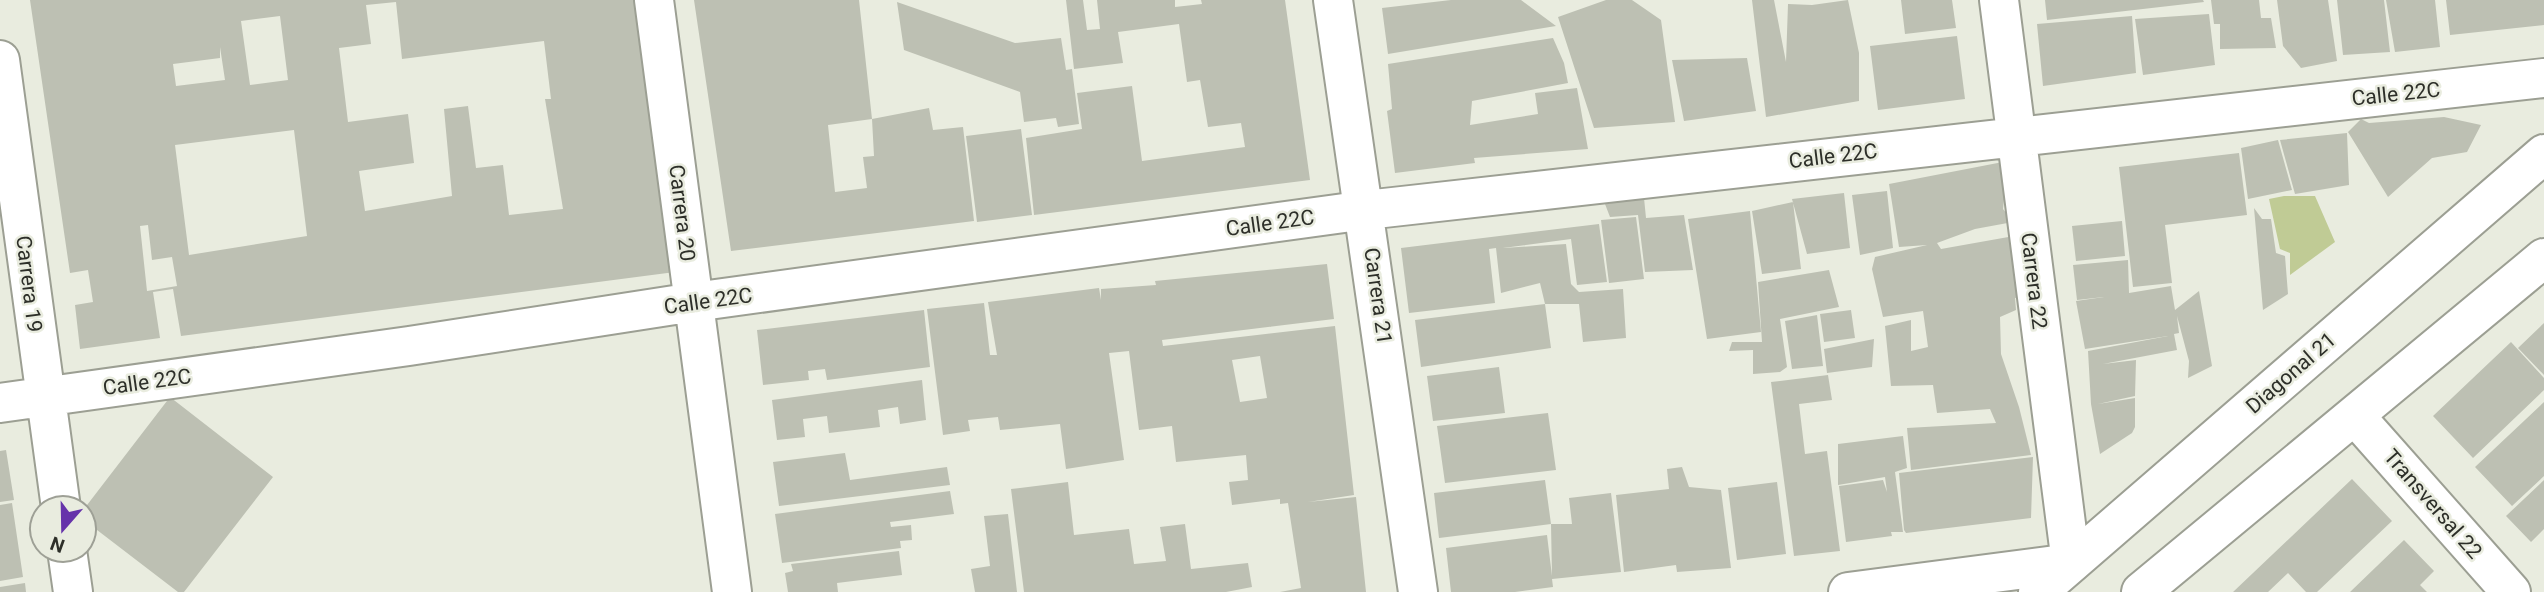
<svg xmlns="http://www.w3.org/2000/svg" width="2544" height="592" viewBox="0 0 2544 592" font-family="Roboto,sans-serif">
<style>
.green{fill:#c0cb95}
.building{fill:#bdc0b3;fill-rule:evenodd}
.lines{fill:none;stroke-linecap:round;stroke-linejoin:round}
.minor-casing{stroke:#9c9f93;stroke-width:42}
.highway-casing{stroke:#9c9f93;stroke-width:42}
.minor{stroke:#fff;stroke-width:38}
.highway{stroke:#fff;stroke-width:38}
.labels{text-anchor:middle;stroke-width:5;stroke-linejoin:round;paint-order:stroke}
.street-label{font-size:21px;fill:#2d2f29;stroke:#e9ecdf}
</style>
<rect width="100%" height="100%" fill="#e9ecdf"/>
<!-- green -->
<path class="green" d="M2284,196H2315L2335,242L2290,275V253L2280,249L2269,199Z"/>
<!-- building -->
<path class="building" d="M30,0H638L675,272L181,336L173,289L153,292L160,338L80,349L75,305L93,302L88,270L70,273ZM396,2L402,59L544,41L551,99H545L563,209L509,215L503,165L476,168L468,106L444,109L452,196L365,211L359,171L414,163L408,114L348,122L339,48L371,44L366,5ZM280,16L288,80L250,85L241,21ZM220,47L225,80L176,86L173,64L220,58ZM294,130L307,236L189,255L175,145ZM148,225L152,260L172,257L177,286L147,291L140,226Z
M694,0H859L872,119L828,125L835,192L867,188L863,157L874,156L872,119L929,108L933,130L963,127L974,221L731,251Z
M1066,0H1083L1087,30L1100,29L1097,0H1175V7L1202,4L1201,0H1285L1310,180L1034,215L1026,138L1082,129L1077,93L1132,86L1142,161L1245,147L1241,123L1208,127L1200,80L1187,82L1179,24L1118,32L1123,63L1074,69Z
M1451,0H1521L1556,26L1388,54L1382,8Z
M1606,0H1632L1661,20L1675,122L1594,128L1558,17Z
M1752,0H1774L1786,62L1788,4L1812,5L1848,0L1859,53V101L1766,117Z
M1901,0H1952L1956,28L1905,34Z
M2045,0H2203L2204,2L2047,20Z
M2211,0H2259L2261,18H2271L2276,48L2220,49V24H2214Z
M2277,0H2328L2337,61L2301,68L2283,46Z
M2337,0H2384L2390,52L2343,55Z
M2386,0H2435L2440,47L2395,52Z
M2446,0H2544V25L2450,35Z
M897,2L1015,43L1061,38L1066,70L1072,69L1079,124L1058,127L1056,118L1024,122L1020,92L904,50Z
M2209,14L2215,65L2143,75L2135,19Z
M2132,16L2136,73L2043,86L2037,24Z
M1957,36L1965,99L1878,110L1870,46Z
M1553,38L1564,63L1568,83L1472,101L1470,125L1538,114L1535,93L1577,88L1588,149L1474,158L1475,163L1395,173L1387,111L1392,109L1388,64Z
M1747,58L1756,111L1684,121L1672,60Z
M2444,117L2481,125L2467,152L2432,158L2388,197L2348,132L2361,119L2369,123Z
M1021,129L1032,215L977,222L966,136Z
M2347,133L2349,185L2295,194L2280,140Z
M2278,140L2292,190L2248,199L2241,148Z
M2239,153L2247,215L2165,225L2172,283L2133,287L2119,167Z
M2008,161L2003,209L2013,222L1975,229L1937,243L1941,249L2014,236L2025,296L2015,298L2016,310L2000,317L2001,354L2019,407L2031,455L1911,470L1907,428L1996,423L1990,409L1937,413L1933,385L1891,386L1885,326L1911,320V351L1928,347L1923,311L1883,317L1872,269L1875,257L1927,245L1899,247L1889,184Z
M1887,191L1893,248L1860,255L1852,195Z
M1844,193L1850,248L1807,254L1792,199Z
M1644,198L1646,218L1684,215L1693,270L1645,272L1638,215L1610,217L1605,204Z
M1793,202L1801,269L1762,274L1752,211Z
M2254,208L2262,219H2271L2276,253L2285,256L2288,294L2263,310Z
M1750,211L1761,332L1707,339L1688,219Z
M1636,217L1644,279L1609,283L1601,220Z
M2122,221L2125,256L2076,261L2072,226Z
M1599,224L1607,282L1577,285L1571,239L1503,248L1566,244L1571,284L1579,292L1623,289L1626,338L1583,342L1579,304H1545L1540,283L1501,293L1496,248L1489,249L1495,303L1409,313L1401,248Z
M2128,260L2129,293L2171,286L2175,310L2199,291L2212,366L2188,378L2189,361L2177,316L2179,333L2174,334L2177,350L2103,364L2136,360L2135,396L2098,404L2135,398V427L2132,433L2100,454L2091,404L2088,351L2168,336L2085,349L2076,301L2104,297L2077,300L2073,265Z
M1327,264L1334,319L1162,340L1163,346L1335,326L1354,495L1308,502L1356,497L1366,592H1280L1301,588L1288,503L1280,504V499L1232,505L1229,482L1248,480L1246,455L1176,462L1172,426L1139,430L1129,351L1109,353L1124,460L1066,469L1060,424L1000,430L998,417L968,420L970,431L943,435L927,309L984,303L990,355H997L988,302L1099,288L1101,300V289L1156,285L1155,281ZM1260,356L1267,398L1240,402L1232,360Z
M1829,270L1839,307L1780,319L1787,367L1780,372L1753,374V350L1729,351L1732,342H1762L1758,282Z
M1545,304L1551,348L1421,367L1415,320Z
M924,310L930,367L827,380L825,369L808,371L809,380L763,385L757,330Z
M1851,310L1855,338L1824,342L1820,314Z
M1817,315L1823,366L1792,369L1785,321Z
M2544,323V375L2518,348Z
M1874,339L1872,367L1827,373L1824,349Z
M2511,342L2544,378V390L2473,458L2433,416Z
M1499,367L1505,413L1433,421L1427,376Z
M1828,375L1832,400L1799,404L1805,454L1827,451L1840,551L1794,556L1771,382Z
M922,380L926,420L900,424L898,407L878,410L880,427L829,433L827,416L803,419L805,437L777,440L772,400Z
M170,397L273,477L184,592H178L84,520V509Z
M2544,402V476L2512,506L2475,467Z
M1548,413L1556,470L1445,483L1437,426Z
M1903,436L1907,468L1895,472L1903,532H1891L1892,536L1846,542L1839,486L1883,480L1887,492L1885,477L1838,485V444Z
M6,450L14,500L0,502V451Z
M845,453L850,480L947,467L950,485L779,506L773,462Z
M2033,457L2031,518L1906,533L1904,530L1899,473Z
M1682,467L1689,487L1721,490L1731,568L1677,572L1676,565L1624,572L1616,495L1669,489L1667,469Z
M2352,479L2392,521L2317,592H2306L2288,573L2268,592H2233Z
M1545,480L1551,524L1439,538L1434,493Z
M2544,480V529L2531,542L2506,516Z
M1068,482L1074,535L1129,529L1134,564L1166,561L1160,527L1185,524L1191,569L1248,563L1252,587L1226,592H1024L1011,489Z
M1777,482L1786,554L1737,560L1728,488Z
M950,491L954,514L890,522L891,527L911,525L912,540L900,541L901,548L782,563L775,514Z
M1611,493L1621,572L1552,579L1553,587L1515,592H1451L1446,548L1547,535L1552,576L1551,524H1572L1569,498Z
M12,503L23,577L0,581V505Z
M1008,514L1017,592H975L971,569L990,566L984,516Z
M2404,540L2434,571L2420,585L2427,592H2350Z
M899,551L902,575L837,583L838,592H788L785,573L793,571L791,564Z
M25,583L26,592H0V587Z"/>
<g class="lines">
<defs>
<path id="minor" d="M654,0L732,592
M1333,0L1418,592
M0,60L61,508
M0,403L409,346L694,302L1366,210L2544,78
M2355,416L2511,592
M67,550L73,592
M1848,592L2071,563L1999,0"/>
<path id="highway" d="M2038,592L2544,154
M2141,592L2544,258"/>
</defs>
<!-- minor casing -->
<use href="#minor" class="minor-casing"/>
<!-- highway casing -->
<use href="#highway" class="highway-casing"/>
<!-- minor -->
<use href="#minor" class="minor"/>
<!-- highway -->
<use href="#highway" class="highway"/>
</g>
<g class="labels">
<!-- street labels -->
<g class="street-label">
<text transform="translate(2396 94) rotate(-6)" y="7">Calle 22C</text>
<text transform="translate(1833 156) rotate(-7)" y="7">Calle 22C</text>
<text transform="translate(682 213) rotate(83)" y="7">Carrera 20</text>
<text transform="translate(1270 223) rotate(-8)" y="7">Calle 22C</text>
<text transform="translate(2034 281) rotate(83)" y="7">Carrera 22</text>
<text transform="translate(29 284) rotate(83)" y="7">Carrera 19</text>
<text transform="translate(1378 296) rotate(82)" y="7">Carrera 21</text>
<text transform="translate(708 301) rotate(-8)" y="7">Calle 22C</text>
<text transform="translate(2291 373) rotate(-41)" y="7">Diagonal 21</text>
<text transform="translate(147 382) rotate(-8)" y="7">Calle 22C</text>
<text transform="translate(2433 504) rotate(49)" y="7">Transversal 22</text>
</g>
</g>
<!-- north arrow -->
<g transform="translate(63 529) rotate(200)"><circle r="33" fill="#e9ecdf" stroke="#9ea096" stroke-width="2"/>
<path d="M0-5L12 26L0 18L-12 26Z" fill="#6633aa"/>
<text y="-10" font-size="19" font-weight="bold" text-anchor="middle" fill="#2d2f29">N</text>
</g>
</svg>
